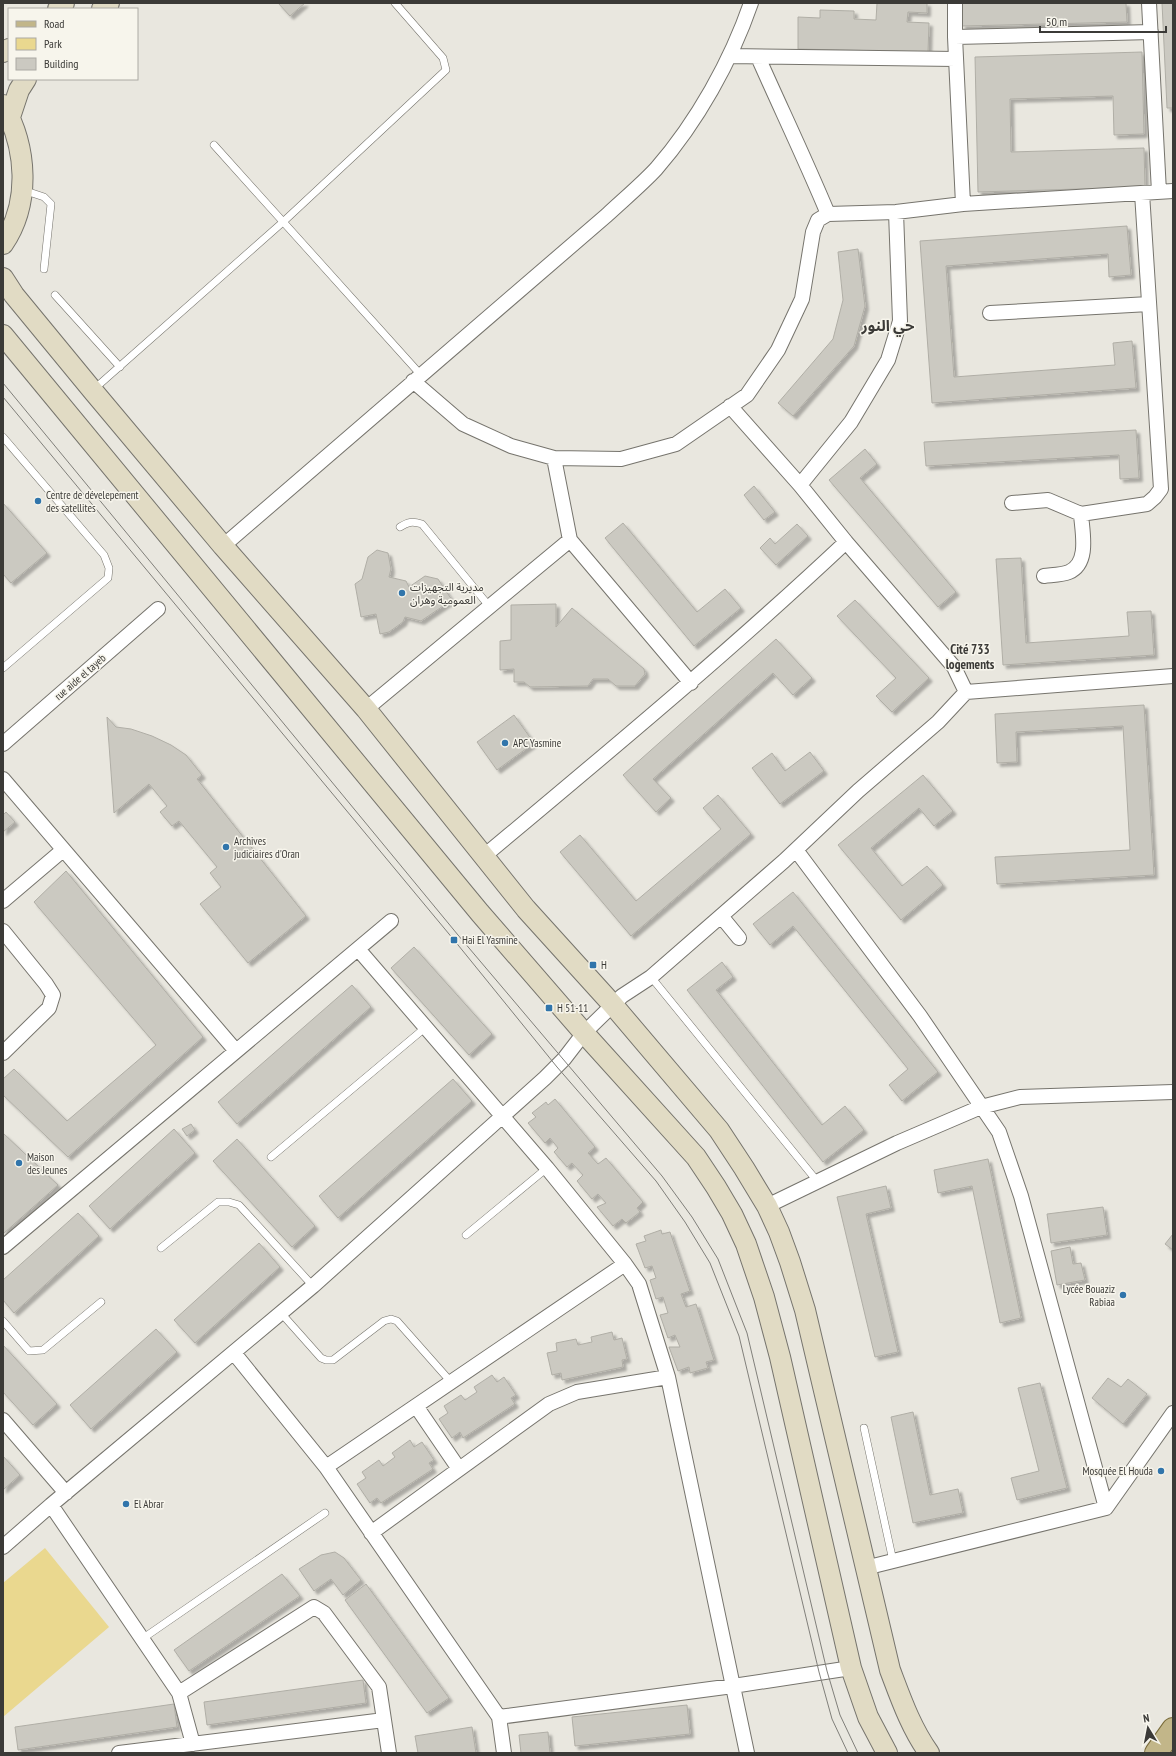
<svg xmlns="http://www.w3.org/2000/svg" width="1176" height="1756" viewBox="0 0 1176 1756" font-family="'PT Sans Narrow','Noto Sans Arabic',sans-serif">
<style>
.green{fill:#ead88f}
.building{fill:#cbc9c1;stroke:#b0aea6;filter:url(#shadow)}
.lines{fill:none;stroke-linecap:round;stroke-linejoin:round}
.service-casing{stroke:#76746d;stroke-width:8}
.minor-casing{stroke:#76746d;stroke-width:16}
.secondary-casing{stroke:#76746d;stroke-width:22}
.primary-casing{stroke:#796b39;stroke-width:24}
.service{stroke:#fff;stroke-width:7}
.minor{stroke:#fff;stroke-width:14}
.secondary{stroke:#e1dbc4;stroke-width:20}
.primary{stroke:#c2b689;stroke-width:22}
.tram{stroke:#807f7a;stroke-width:1}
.poi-dot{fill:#3175ab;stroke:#f7f5ec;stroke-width:1.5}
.labels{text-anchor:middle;stroke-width:3;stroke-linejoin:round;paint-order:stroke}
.poi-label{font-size:11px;fill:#3b3a37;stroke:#f7f5ec;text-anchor:start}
.street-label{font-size:11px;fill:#3b3a37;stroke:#f7f5ec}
.quarter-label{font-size:13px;font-weight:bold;fill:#3b3a37;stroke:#f7f5ec}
.district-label{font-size:15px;font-weight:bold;fill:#3b3a37;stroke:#f7f5ec}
</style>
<defs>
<filter id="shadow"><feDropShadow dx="3.5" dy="3.5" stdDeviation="1" flood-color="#0004"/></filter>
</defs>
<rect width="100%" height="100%" fill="#e9e7df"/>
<!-- green -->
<path class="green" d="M45,1548L109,1627L3,1717V1583Z"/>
<!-- building -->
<path class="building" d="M278,3H305L290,16Z
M877,3H927V13L908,12L907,22L929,23L928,52L798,49V17L820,18V10L854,11V19L876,20Z
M962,3H1126L1127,22L962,26Z
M1162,3H1173V108H1167Z
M1142,52L1144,134L1114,135L1113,96L1010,99L1011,152L1144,148L1145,187L978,192L975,57Z
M1127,226L1131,275L1109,277L1108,254L946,266L954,377L1115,365L1113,343L1132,341L1136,388L932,403L920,241Z
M858,249L865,306L854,346L793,416L778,403L833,339L843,300L838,252Z
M1136,430L1139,478L1120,479L1119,455L926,466L924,442Z
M865,449L877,464L860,478L956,592L938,607L829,480Z
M754,486L775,512L764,520L744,495Z
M3,503L47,553L11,583L3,574Z
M623,523L697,612L725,589L741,608L694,646L605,538Z
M797,524L808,536L776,565L760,548L770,538L775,544Z
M377,550L388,553L391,569L389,577L406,581L409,587L425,576L438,579L452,600L421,621L405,617L403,622L389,632L380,634L376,614L361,617L355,584L362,579L368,557Z
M1021,558L1026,643L1129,636L1127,612L1151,611L1154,655L1003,665L996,559Z
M855,600L929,678L892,712L876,696L896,678L837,616Z
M556,604V627L572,608L644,669L645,674L635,686H616L608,679H593L588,686L530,687L524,682H514V669L500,670V641L511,640V605Z
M776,639L812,678L793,695L773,673L653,779L671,798L656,812L623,775Z
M1144,705L1154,875L997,884L995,857L1130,850L1123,726L1016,732L1017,762L997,763L995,714Z
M514,715L534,743L497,770L477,742Z
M107,717L116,727L131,729L152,736L171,745L186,755L202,775L197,779L306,916L248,963L200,904L221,887L210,873L217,867L179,821L172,826L160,812L167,806L149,784L114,813Z
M810,752L824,771L780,804L752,768L772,753L785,771Z
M923,775L953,811L934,826L919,808L871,848L902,886L927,866L943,885L901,920L838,845Z
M718,795L751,834L631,936L560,852L580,835L636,901L721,829L703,808Z
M6,812L15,822L3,832V815Z
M66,871L203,1037L68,1157L3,1095V1079L14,1069L67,1121L156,1045L34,902Z
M793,892L938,1072L902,1101L889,1085L908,1069L793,926L770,945L753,924Z
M414,947L492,1034L469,1055L391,968Z
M722,962L733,977L716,990L822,1125L845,1106L864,1130L823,1162L687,990Z
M352,985L371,1007L237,1124L218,1102Z
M453,1079L472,1101L338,1218L319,1196Z
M555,1099L595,1147L588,1153L598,1164L606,1158L643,1202L637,1208L640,1212L626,1223L622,1219L613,1226L597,1207L606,1203L598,1194L592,1199L577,1181L583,1175L572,1163L567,1167L554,1152L558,1148L550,1138L545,1143L528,1123L536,1117L532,1113L546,1102L548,1105Z
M191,1124L195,1130L187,1136L182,1129Z
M174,1129L195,1153L110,1229L89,1206Z
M3,1133L58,1185L3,1234Z
M237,1139L315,1226L292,1247L213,1161Z
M988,1159L1021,1318L1000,1323L972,1186L938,1193L934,1170Z
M886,1186L891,1208L866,1214L898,1352L875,1357L837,1197Z
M1103,1207L1107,1235L1051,1243L1047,1214Z
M78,1213L99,1236L14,1313L3,1300V1280Z
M661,1230L662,1234L670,1232L690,1291L681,1294L686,1307L696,1304L714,1360L706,1362L708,1368L690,1373L689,1367L678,1371L669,1347H680L675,1335L668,1338L660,1315L668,1313L663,1297L656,1299L650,1280L656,1278L652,1266L645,1268L636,1244L646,1241L644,1236Z
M1173,1234V1250L1165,1244Z
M259,1243L280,1267L195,1343L174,1320Z
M1070,1247L1073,1264L1081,1263L1085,1280L1057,1285L1051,1251Z
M156,1329L177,1352L91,1429L70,1405Z
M612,1332L614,1340L622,1338L627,1359L622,1360L623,1367L562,1380L561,1373L552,1375L547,1353L557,1351L556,1343L576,1339L578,1345L592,1342L591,1337Z
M3,1345L57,1404L33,1425L3,1392Z
M492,1375L497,1382L504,1377L516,1395L511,1398L515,1404L463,1438L460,1432L452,1438L439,1419L448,1413L444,1406L461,1395L465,1400L477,1392L474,1387Z
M1108,1378L1121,1387L1128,1379L1147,1394L1123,1424L1092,1398Z
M1040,1383L1067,1488L1017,1500L1011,1478L1039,1471L1018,1388Z
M913,1412L930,1495L958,1489L963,1513L913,1523L891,1417Z
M410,1440L414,1447L422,1442L434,1460L429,1463L433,1469L381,1503L377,1498L370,1503L357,1484L366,1478L362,1472L379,1460L383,1466L395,1457L392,1453Z
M3,1456L20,1475L3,1490Z
M335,1552L344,1558L361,1580L343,1595L331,1579L314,1591L299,1569L321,1555Z
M282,1574L300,1596L189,1671L174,1650Z
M366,1584L449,1698L427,1713L345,1600Z
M363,1680L366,1703L207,1725L204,1702Z
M174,1704L177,1727L18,1750L15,1727Z
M687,1705L690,1734L575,1746L572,1717Z
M472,1727L476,1753H418L415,1736Z
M548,1732L550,1753H521L519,1735Z"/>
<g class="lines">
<defs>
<path id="service" d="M214,145L421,375
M23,190L44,197L51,204L44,269
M55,295L120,367
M93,390L283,222L446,70L443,58L395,3
M3,437L104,555L109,568L108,578L3,668
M400,527C408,522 412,521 422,524L489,606
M651,977L817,1181
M271,1157L426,1027
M466,1235L547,1168
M161,1248L218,1202H229L239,1205L313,1286
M281,1313L321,1358L326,1360H333L384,1321L391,1319L397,1321L451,1382
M3,1321L29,1351L43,1350L101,1302
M864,1428L893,1561
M142,1639L325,1513"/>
<path id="minor" d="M955,3V37L963,204
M1149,3L1159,192
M955,37L1151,32
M729,56L956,59
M758,57C781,109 806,161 828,214
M990,313L1149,304
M413,381L463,424L511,446L554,458L621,459L676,444L747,395L778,350L802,299L813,232L818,220L828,214L896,212L963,204L1173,191
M730,406L800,485L846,542L954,667L966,692
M554,458L570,540L691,683
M800,485L851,422L888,360L900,321L896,212
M1012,503L1048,500L1081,514
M223,546L607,215C623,200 641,185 656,169C697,122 731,61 751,3
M1044,576C1051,575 1062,575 1069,572C1090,563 1082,531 1081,514L1147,504L1155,497L1161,489L1142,193
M366,709L570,540
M3,744L158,609
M3,779L236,1051
M796,850L920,1016L999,1132L1021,1196L1106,1508
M483,857C606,754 729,652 846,542
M3,901L63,850
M721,916L739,938
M3,931L46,984L53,995L49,1008L3,1053
M358,949L547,1168L625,1264L639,1284L668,1377L747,1753
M767,1206L897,1143L981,1107L1020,1097L1173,1092
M3,1247L391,921
M234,1353L326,1467L499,1717L504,1753
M416,1406L459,1469
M3,1420L66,1493
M326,1467L625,1264
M51,1505L179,1693L193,1744
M371,1533L549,1404L577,1392L668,1377
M3,1547L51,1505L313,1286L545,1078L564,1059L584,1033L622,996L651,977L784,861L858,791L938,722L966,692L1173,676
M865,1568L1106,1508L1173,1413
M179,1693L314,1607L324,1613L379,1687L389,1753
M499,1717L733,1686L851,1668
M119,1753L384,1720"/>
<path id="secondary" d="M58,9L64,3
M102,9L109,3
M3,52L9,49
M3,105C27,147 31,203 3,244
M10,117L19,90L26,79
M3,278L14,295L93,391L223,546L366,709L526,909L613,1005L719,1130L744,1168L767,1206L779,1232L790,1262L805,1310L890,1670C901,1699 911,1728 929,1753
M3,335L480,913L584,1033L696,1157L716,1187L732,1214L746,1244L764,1297L780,1357L851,1668L868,1717L887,1753"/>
<path id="primary" d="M1156,1753L1173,1729"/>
</defs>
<!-- service casing -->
<use href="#service" class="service-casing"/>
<!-- minor casing -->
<use href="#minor" class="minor-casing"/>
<!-- secondary casing -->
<use href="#secondary" class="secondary-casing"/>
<!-- primary casing -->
<use href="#primary" class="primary-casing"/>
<!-- service -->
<use href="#service" class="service"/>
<!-- minor -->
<use href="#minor" class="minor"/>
<!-- secondary -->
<use href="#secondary" class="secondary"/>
<!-- primary -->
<use href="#primary" class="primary"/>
<!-- tram -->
<path class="tram" d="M3,383L458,935L662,1176L692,1217L718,1259L747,1333L827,1671L840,1715L858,1753
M3,397L454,940L557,1067L656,1181L685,1222L710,1263L739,1336L819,1672L832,1719L848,1753"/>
</g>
<!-- markers -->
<g class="poi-dot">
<circle cx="38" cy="501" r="4"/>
<circle cx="402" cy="593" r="4"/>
<circle cx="505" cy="743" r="4"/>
<circle cx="226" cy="847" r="4"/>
<rect x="450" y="936" width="8" height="8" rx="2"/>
<rect x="589" y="961" width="8" height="8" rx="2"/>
<rect x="545" y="1004" width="8" height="8" rx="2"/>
<circle cx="19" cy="1163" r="4"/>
<circle cx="1123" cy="1295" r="4"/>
<circle cx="1161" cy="1471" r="4"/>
<circle cx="126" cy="1504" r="4"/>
</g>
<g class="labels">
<!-- poi labels -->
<g class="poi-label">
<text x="46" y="499">Centre de dévelepement<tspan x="46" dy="13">des satellites</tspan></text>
<text x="410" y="591">مديرية التجهيزات<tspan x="410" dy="13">العمومية وهران</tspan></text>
<text x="513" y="747">APC Yasmine</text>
<text x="234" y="845">Archives<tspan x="234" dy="13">judiciaires d'Oran</tspan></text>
<text x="462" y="944">Hai El Yasmine</text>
<text x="601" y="969">H</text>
<text x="557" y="1012">H 51-11</text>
<text x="27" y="1161">Maison<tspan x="27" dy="13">des Jeunes</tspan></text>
<text x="1115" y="1293" text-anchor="end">Lycée Bouaziz<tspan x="1115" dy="13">Rabiaa</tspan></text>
<text x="1153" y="1475" text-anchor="end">Mosquée El Houda</text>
<text x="134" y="1508">El Abrar</text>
</g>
<!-- street labels -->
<g class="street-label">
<text transform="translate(80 677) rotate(-41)" y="4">rue aide el tayeb</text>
</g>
<!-- quarter labels -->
<g class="quarter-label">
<text x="970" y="654">Cité 733<tspan x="970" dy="15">logements</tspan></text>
</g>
<!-- district labels -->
<g class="district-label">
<text x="888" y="331">حي النور</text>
</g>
</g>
<!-- border -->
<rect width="1176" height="1756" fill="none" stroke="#3b3a37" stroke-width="8"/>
<!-- legend -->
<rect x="8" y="8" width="130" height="72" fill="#f7f5ec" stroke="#acaaa4"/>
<rect x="16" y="21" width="20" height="6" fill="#c2b689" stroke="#acaaa4"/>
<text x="44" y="28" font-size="12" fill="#3b3a37">Road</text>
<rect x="16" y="38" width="20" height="12" fill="#ead88f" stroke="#acaaa4"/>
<text x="44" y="48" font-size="12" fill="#3b3a37">Park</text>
<rect x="16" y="58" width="20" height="12" fill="#cbc9c1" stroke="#acaaa4"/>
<text x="44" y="68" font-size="12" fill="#3b3a37">Building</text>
<!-- north arrow -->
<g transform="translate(1148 1728) rotate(350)" stroke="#f7f5ec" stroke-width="3" paint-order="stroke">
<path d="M0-3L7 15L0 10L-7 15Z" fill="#3b3a37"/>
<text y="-6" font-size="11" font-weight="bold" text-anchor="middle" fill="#3b3a37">N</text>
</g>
<!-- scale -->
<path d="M1040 26v6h126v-6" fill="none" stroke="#3b3a37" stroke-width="2"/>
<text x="1046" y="26" font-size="12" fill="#3b3a37" stroke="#f7f5ec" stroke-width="3" paint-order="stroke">50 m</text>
</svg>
